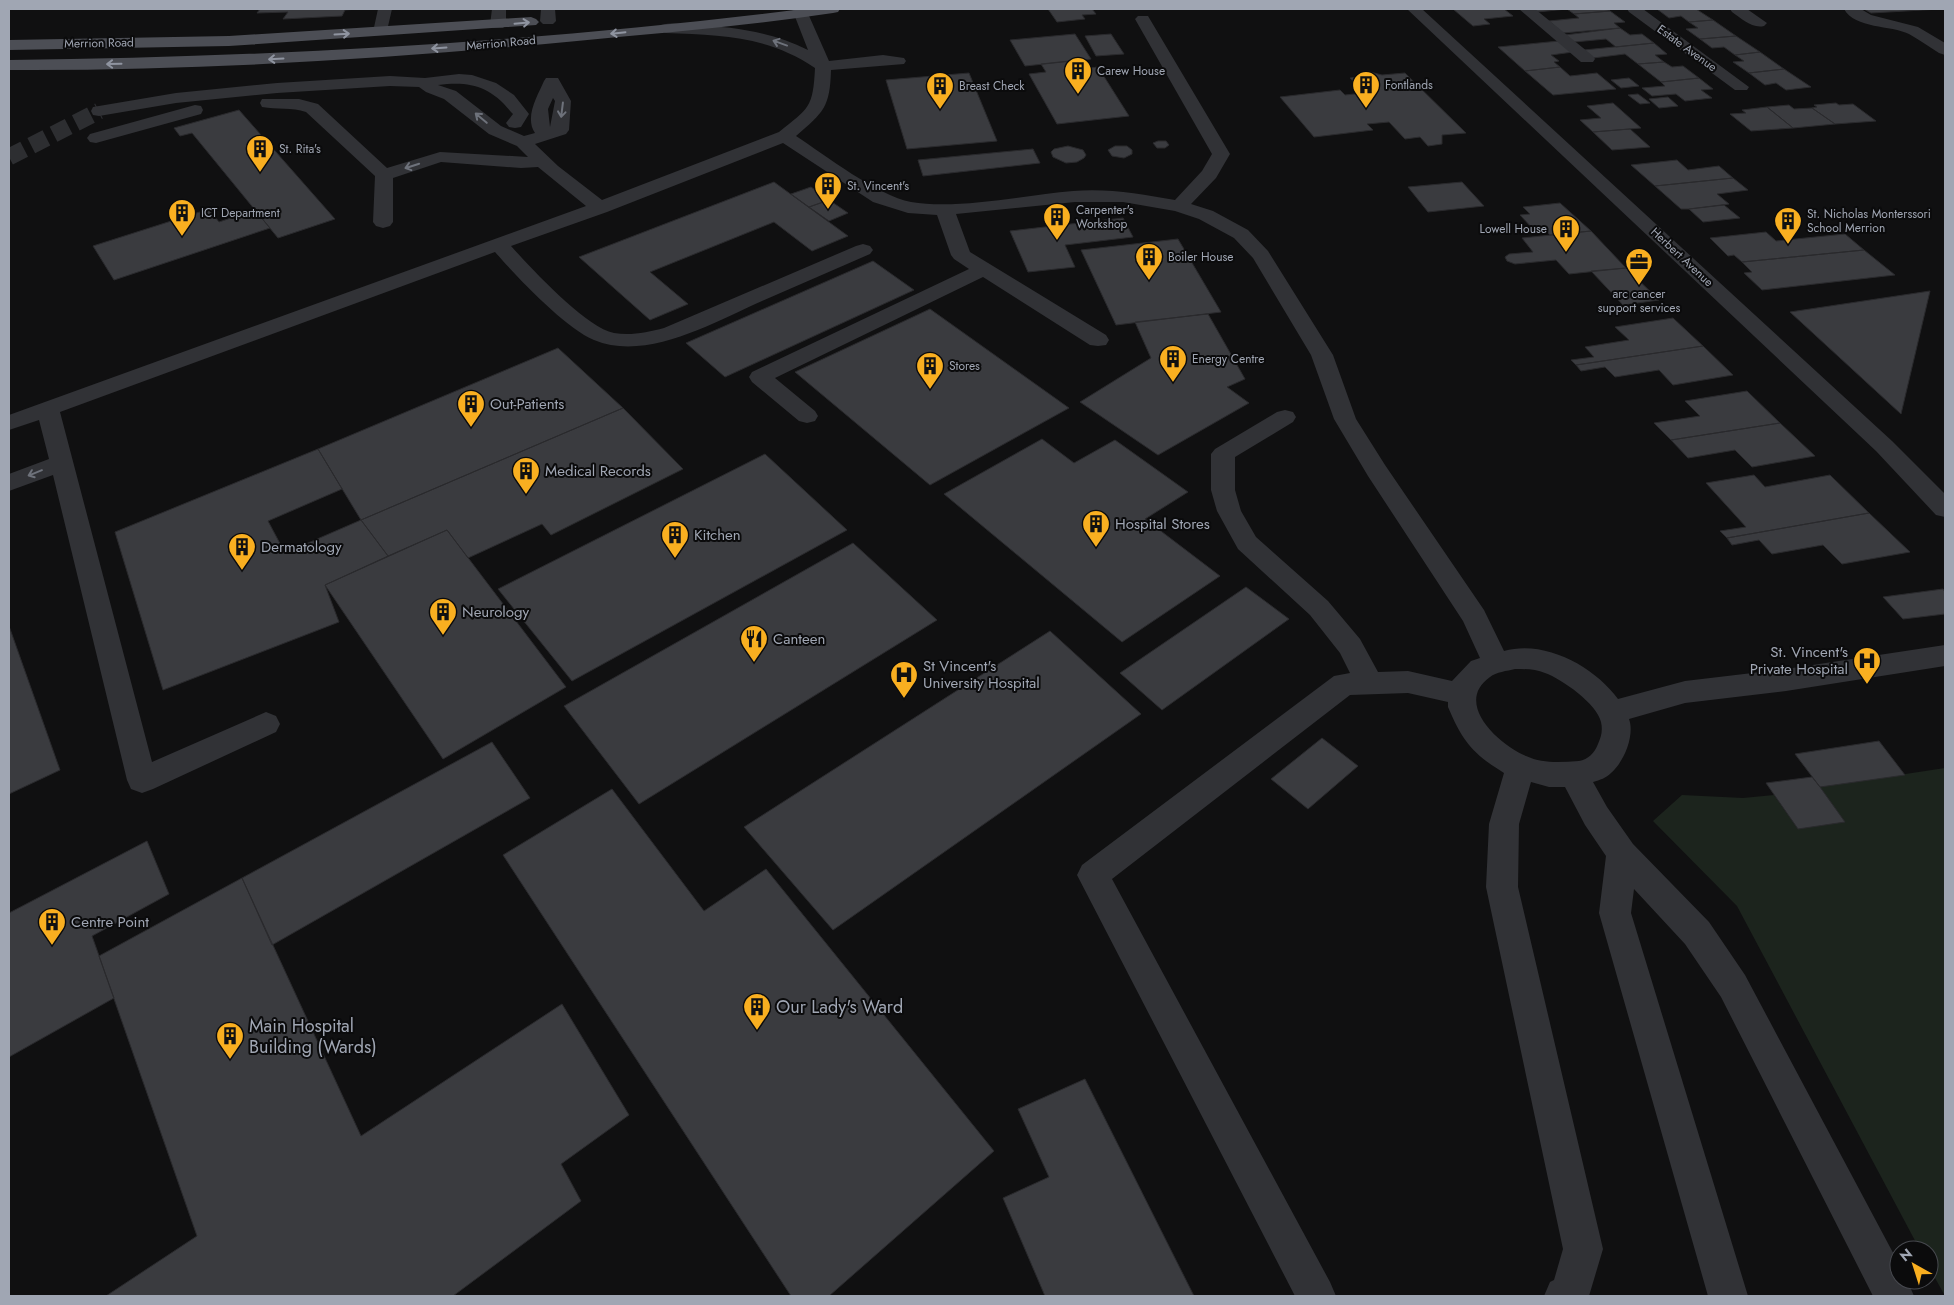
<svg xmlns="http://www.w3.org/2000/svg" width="1954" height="1305" viewBox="0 0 1954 1305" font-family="Jost,sans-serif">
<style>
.green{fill:#1c241d}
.building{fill:#3a3b3f;stroke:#2a2a2d}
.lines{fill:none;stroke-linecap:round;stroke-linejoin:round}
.minor-tunnel{stroke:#2d2e31;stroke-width:17;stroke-dasharray:17 8;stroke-linecap:butt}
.minor{fill:#313236;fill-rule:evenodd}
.major{fill:#4c4e55;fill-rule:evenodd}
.oneway{stroke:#8f94a0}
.oneway2{stroke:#6e727b}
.labels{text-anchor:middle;stroke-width:4;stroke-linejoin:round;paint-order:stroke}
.far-street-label{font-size:12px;fill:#a0a6b3;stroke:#0b0b0c}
.far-poi-label{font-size:12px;fill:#a0a6b3;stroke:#0b0b0c;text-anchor:start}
.poi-label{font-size:15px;fill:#a0a6b3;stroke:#0b0b0c;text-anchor:start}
.near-poi-label{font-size:18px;fill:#a0a6b3;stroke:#0b0b0c;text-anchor:start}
</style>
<rect width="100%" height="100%" fill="#101011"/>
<!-- green -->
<path class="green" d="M1945,768V1296L1929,1267V1250H1920L1737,906L1653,821L1682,795L1743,798L1774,795L1798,829L1844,822L1820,787Z"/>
<!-- building -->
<path class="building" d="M260,9H358L345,10L342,16L283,19L288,12L257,13Z
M1048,9H1092L1096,14L1082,15L1085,19L1057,22Z
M1453,9H1504L1513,16L1484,19L1490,24L1473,26Z
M1533,9H1606L1610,11L1574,14L1567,9L1537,12Z
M1657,9H1696L1713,20L1689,22L1681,16L1669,18Z
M1864,9H1940L1871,13Z
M1610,11L1625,22L1614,23L1620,28L1563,33L1549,21L1579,18L1574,14Z
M1713,20L1736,36L1700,39L1686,29L1698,28L1689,22Z
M1620,28L1630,35L1642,34L1654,43L1616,47L1606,39L1574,42L1565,35Z
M1075,34L1091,59L1025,66L1010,40Z
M1111,34L1124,54L1096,56L1085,36Z
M1736,36L1760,52L1735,55L1724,47L1712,48L1700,39Z
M1559,41L1573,52L1551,55L1559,61L1554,62L1560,67L1525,71L1498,47Z
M1654,43L1667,54L1655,55L1664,62L1638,64L1625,54L1593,58L1584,50Z
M1760,52L1784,69L1749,73L1733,62L1744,61L1735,55Z
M1078,60L1083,69L1098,67L1129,116L1057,124L1029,74L1046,72L1041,64Z
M1664,62L1672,67L1683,66L1699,78L1661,82L1638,64Z
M1560,67L1570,76L1597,73L1616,89L1553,95L1525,71Z
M1784,69L1811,87L1786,90L1776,83L1765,85L1749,73Z
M1370,72L1382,75L1405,73L1466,133L1442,135V144L1428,146L1420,137L1405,139L1389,122L1367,124L1373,130L1314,137L1280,97L1340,90L1345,95L1364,93L1350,78L1364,76L1360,73Z
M969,73L997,141L907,149L886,80Z
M1629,78L1639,86L1621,88L1611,80Z
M1699,78L1713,89L1701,90L1712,98L1685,101L1676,94L1652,96L1642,88L1665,86L1661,82Z
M1638,94L1650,103L1640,104L1628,95Z
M1668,97L1678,106L1659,108L1649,99Z
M1613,103L1641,128L1593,132L1580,120L1601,118L1587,106Z
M1836,103L1839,105L1853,104L1876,121L1835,124L1812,108L1817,107L1814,105Z
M1789,105L1794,109L1812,108L1835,124L1793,128L1767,107Z
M1767,107L1793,128L1751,131L1730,114L1746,113L1742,110Z
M239,110L335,219L278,238L192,133L180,136L174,128Z
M1630,129L1650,147L1612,150L1593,132Z
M1158,141H1166L1169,145L1165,148H1157L1153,143Z
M1068,146L1083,150L1086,155L1084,158L1077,162L1066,163L1053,157L1051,152L1054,149Z
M1115,146H1127L1132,150V154L1124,158L1112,156L1108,150Z
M1033,149L1040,163L923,176L918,160Z
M1677,160L1688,170L1719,166L1733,178L1655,186L1631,165Z
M1733,178L1748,190L1717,194L1729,204L1689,209H1681L1655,186Z
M774,182L848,236L812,251L774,222L650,272L688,304L650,320L579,257Z
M1462,182L1484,206L1428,212L1408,187Z
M811,187L829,200L809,207L791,194Z
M829,200L848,213L829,221L809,207Z
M1560,203L1591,231L1550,235L1543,227L1533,229L1520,215L1530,214L1523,207Z
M1724,205L1740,218L1703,222L1689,209Z
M209,209L219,222L255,210L270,228L114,280L93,246Z
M1123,218L1133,237L1065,245L1075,267L1028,272L1010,231Z
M1591,231L1626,268L1569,274L1556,260L1515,264L1507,261L1505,257L1509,254L1533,252L1522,238Z
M1766,232L1776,241L1845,234L1864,250L1742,262L1734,255L1728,256L1710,238Z
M1178,239L1221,312L1116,325L1081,250Z
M1864,250L1895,275L1762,290L1744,273L1752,272L1742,262Z
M873,261L914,290L725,377L686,343Z
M1626,268L1659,300L1623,305L1591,271Z
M1930,291L1901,414L1790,312Z
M930,309L1069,408L930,485L795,372Z
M1208,314L1245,379L1227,387L1249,403L1158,455L1080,402L1151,358L1135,322Z
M1673,318L1703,346L1576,365L1571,360L1594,357L1585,347L1629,340L1615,327Z
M1703,346L1733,375L1673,385L1659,370L1615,377L1605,367L1581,371L1576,365Z
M558,348L623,408L361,520L318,449Z
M1747,391L1780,423L1671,440L1654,423L1700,416L1685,401Z
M623,408L683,469L551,535L542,524L468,558L447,530L388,556L361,520Z
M1780,423L1815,456L1752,467L1735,450L1688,458L1671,440Z
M1042,439L1074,463L1115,440L1188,492L1145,519L1220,576L1122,642L944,494Z
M318,449L342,489L268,521L285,553L361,520L388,556L325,585L339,622L163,690L115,532Z
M765,454L847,530L572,681L498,589Z
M1754,475L1765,487L1830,475L1869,513L1727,538L1720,531L1746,527L1706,483Z
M1869,513L1910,552L1842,564L1823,545L1772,554L1759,540L1732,545L1727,538Z
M447,530L566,687L443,759L325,585Z
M853,543L937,620L639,804L564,706Z
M1246,587L1289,619L1162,710L1120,673Z
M1943,589L1945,592V614L1903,619L1883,597Z
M9,626L60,770L9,794Z
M1050,631L1141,714L833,930L744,827Z
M1322,738L1358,766L1308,809L1271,779Z
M1879,741L1905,775L1820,787L1795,754Z
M492,742L530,798L272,945L242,878Z
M1812,777L1820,787L1845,822L1798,829L1766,783Z
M612,789L704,911L766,869L994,1151L829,1296H791L503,855Z
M147,841L169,894L92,936L114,998L9,1057V913Z
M242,878L361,1136L562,1004L629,1115L561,1164L581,1201L453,1296H106L197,1236L99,956Z
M1085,1079L1194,1296H1045L1003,1198L1049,1177L1018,1109Z"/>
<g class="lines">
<!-- minor-tunnel -->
<path class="minor-tunnel" d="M9,157L99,111"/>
<!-- minor -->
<path class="minor" d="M378,9H392L386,35H376L373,32Z
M492,9H506V25L503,28H493L490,25Z
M541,9H555L556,21L553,24H543L540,21Z
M792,9H806L829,61L883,55L904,58L906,61L904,64L831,70C830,107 824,112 796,136C825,155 878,196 911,202C958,210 1024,195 1073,191C1108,188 1141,194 1175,200L1202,171L1212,154L1135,19L1138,16H1148L1230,154L1216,178L1191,204L1213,211L1248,230L1268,251L1333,355L1356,419L1385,465L1484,610L1504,651C1545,639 1595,667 1618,699L1685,681L1786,669L1945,645V666L1786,691L1685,703L1629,719C1635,735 1624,762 1611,773C1606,778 1600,780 1593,782L1607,807L1633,844L1709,922L1745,975L1899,1264V1280H1907L1914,1296H1873L1721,997L1685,944L1634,889L1631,913L1748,1296H1708L1599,913L1606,856L1585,825L1565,787H1549L1531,782L1519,824L1518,887L1603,1249L1589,1296H1544L1550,1282L1554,1280L1563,1249L1486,887L1489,824L1504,773C1472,753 1463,742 1448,707V702L1408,693L1350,695L1112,879L1330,1282L1336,1296H1295L1077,875L1082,865L1334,676L1350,673L1340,653L1310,615L1238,549L1217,511L1211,490V454L1215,449L1277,412L1285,410L1293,412L1296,417L1293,422L1235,457V490L1241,511L1256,537L1328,601L1360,639L1378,672L1408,671L1452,681L1471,661L1480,658L1463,621L1368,476L1334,419L1311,355L1253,258L1234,238L1199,219L1175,211L1123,202H1075L956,214L970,252L1106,335L1109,340L1106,345L1098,346L1090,345L983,277L775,378L815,411L818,416L815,421L807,423L799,421L752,382L749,377L752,372L969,269L954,259L951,255L937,215L908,213L873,202L783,143L607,212L511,246C532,269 585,327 614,333C631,336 648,332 664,328L856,246L863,244L870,246L873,250L870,254C834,270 798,285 762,301C714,322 647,362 594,340C564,327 517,277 495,252L60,412L152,762L266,712L276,716L280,724L276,732L153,789L142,793L131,789L127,780L53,475L9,491V474L49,459L39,420L9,430V415L586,206L538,167L521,168L441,162L393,178V222L390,226L383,228L376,226L373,222L375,176L306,112C292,107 277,110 262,107L260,103L262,99H299L318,104L387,168L440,152L528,157L517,146L489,134L444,99L426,92L419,87L390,86L277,93L176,103L99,116L93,115L91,111L93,107L176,93L277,83L390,76L425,78L459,74L472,75L496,83L514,95L529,114L521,127L515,128L509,127L506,123L513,114L511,112C490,86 470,81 438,85L456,91L501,126L524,136L535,133C524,117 538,95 544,81L546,78H558L571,101L569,130L566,134L535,144L558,166L602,200L779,132C809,108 813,108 815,68C768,36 721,35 666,33L661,31L658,28L661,25C672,22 684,24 695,25C735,27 772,32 808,50ZM553,98L555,101L550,127L548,109ZM1515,669C1525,669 1536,669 1545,673C1562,679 1597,704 1601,722C1603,731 1601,737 1598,744C1595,752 1588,760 1579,761C1561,762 1543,764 1526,756C1499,745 1453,703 1490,677C1496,672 1507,671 1515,669Z
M1407,9H1422L1892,441L1945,494V517L1936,515L1876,451Z
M1519,9H1535L1593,56L1595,59L1593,62H1581Z
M1627,9H1643L1749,87L1747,90H1735L1629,12Z
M1730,9H1747L1767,23L1764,26C1752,29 1741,18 1732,12Z
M1844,9H1861L1871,15L1918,27L1945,43V55L1939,53C1929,47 1920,40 1909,34C1891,25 1855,29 1844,9Z
M195,105L201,106L203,110L201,114L96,143L90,142L87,138L90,134Z"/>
<!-- major -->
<path class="major" d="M803,9H840L838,12L833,13C748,26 662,33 577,41C388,59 198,71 9,70V60C274,57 540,42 803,9Z
M531,17L536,19L539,22L536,25L229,46L9,50V40L229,36Z"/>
</g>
<!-- one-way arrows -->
<defs><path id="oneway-shaft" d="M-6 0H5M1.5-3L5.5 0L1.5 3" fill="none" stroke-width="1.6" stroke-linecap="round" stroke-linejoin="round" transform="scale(1.25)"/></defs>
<g class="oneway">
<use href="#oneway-shaft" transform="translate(522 23) rotate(-5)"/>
<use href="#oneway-shaft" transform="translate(618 33) rotate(174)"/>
<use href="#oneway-shaft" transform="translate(342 34) rotate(-3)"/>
<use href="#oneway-shaft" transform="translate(439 48) rotate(176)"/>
<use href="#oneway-shaft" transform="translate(276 59) rotate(177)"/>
<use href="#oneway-shaft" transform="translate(114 64) rotate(179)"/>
</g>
<g class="oneway2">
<use href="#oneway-shaft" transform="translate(780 43) rotate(-160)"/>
<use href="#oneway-shaft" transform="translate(562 110) rotate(97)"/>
<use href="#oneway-shaft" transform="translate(481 118) rotate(-140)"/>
<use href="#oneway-shaft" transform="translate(412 166) rotate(162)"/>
<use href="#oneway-shaft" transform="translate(35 473) rotate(158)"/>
</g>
<!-- icons -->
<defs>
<symbol id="building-pin" viewBox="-11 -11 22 30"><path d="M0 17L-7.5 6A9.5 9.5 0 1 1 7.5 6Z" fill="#f9af20" stroke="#0b0b0c"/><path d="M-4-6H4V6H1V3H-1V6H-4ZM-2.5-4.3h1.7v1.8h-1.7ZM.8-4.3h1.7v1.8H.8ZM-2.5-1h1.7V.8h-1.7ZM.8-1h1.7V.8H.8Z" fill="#111"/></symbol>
<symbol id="office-pin" viewBox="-11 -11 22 30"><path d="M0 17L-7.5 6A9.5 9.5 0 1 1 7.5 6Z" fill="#f9af20" stroke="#0b0b0c"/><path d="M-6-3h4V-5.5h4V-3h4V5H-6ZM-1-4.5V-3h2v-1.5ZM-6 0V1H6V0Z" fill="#111"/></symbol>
<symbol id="restaurant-pin" viewBox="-11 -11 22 30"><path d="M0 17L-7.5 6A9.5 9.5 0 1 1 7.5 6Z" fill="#f9af20" stroke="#0b0b0c"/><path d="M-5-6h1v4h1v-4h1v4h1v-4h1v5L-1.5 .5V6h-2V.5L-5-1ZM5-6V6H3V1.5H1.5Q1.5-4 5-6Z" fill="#111"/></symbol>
<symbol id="hospital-pin" viewBox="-11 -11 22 30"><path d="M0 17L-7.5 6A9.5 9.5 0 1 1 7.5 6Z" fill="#f9af20" stroke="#0b0b0c"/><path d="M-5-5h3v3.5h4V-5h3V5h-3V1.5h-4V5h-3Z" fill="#111"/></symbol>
</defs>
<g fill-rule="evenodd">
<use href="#building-pin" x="1062" y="55" width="32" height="43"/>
<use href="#building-pin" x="1350" y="69" width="32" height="43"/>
<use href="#building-pin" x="924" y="70" width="32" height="43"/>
<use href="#building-pin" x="244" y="133" width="32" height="43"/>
<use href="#building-pin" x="812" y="170" width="32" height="43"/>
<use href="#building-pin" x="166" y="197" width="32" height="43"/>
<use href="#building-pin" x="1041" y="201" width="32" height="43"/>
<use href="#building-pin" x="1772" y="205" width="32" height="43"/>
<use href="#building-pin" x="1550" y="213" width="32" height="43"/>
<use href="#building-pin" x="1133" y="241" width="32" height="43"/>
<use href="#office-pin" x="1623" y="246" width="32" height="43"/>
<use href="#building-pin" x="1157" y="343" width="32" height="43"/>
<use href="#building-pin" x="914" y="350" width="32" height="43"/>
<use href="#building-pin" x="455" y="388" width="32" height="43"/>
<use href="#building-pin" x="510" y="455" width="32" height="43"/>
<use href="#building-pin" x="1080" y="508" width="32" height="43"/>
<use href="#building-pin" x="659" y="519" width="32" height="43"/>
<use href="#building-pin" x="226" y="531" width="32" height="43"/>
<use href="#building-pin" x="427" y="596" width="32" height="43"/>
<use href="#restaurant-pin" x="738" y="623" width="32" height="43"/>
<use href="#hospital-pin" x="1851" y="645" width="32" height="43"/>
<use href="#hospital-pin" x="888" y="659" width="32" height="43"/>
<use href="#building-pin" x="36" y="906" width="32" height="43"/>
<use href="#building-pin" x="741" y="991" width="32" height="43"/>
<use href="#building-pin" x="214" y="1020" width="32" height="43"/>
</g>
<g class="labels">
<!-- far-street labels -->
<g class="far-street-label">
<text transform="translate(99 43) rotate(-1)" y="4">Merrion Road</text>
<text transform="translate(501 43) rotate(-5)" y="4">Merrion Road</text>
<text transform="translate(1687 48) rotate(36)" y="4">Estate Avenue</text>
<text transform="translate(1682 257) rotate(43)" y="4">Herbert Avenue</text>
</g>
<!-- far-poi labels -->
<g class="far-poi-label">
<text x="1097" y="75">Carew House</text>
<text x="1385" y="89">Fontlands</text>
<text x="959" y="90">Breast Check</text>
<text x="279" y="153">St. Rita's</text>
<text x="847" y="190">St. Vincent's</text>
<text x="1076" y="214">Carpenter's<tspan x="1076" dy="14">Workshop</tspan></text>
<text x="201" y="217">ICT Department</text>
<text x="1807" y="218">St. Nicholas Monterssori<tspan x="1807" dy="14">School Merrion</tspan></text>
<text x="1547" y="233" text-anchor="end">Lowell House</text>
<text x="1168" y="261">Boiler House</text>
<text x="1639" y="298" text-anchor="middle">arc cancer<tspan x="1639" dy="14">support services</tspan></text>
<text x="1192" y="363">Energy Centre</text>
<text x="949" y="370">Stores</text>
</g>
<!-- poi labels -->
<g class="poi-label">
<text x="490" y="409">Out-Patients</text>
<text x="545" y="476">Medical Records</text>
<text x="1115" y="529">Hospital Stores</text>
<text x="694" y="540">Kitchen</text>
<text x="261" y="552">Dermatology</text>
<text x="462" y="617">Neurology</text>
<text x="773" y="644">Canteen</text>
<text x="1848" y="657" text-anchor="end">St. Vincent's<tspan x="1848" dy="17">Private Hospital</tspan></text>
<text x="923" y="671">St Vincent's<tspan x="923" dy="17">University Hospital</tspan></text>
<text x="71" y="927">Centre Point</text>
</g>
<!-- near-poi labels -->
<g class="near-poi-label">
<text x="776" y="1013">Our Lady's Ward</text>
<text x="249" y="1032">Main Hospital<tspan x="249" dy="21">Building (Wards)</tspan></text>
</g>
</g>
<!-- border -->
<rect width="1954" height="1305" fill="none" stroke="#a0a6b3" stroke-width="20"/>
<!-- north arrow -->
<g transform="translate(1914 1265) rotate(321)"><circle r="24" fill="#0b0b0c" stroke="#47494f"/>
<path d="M0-4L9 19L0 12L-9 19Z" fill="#f9af20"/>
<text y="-8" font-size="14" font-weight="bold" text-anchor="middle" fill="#a0a6b3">N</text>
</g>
</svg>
